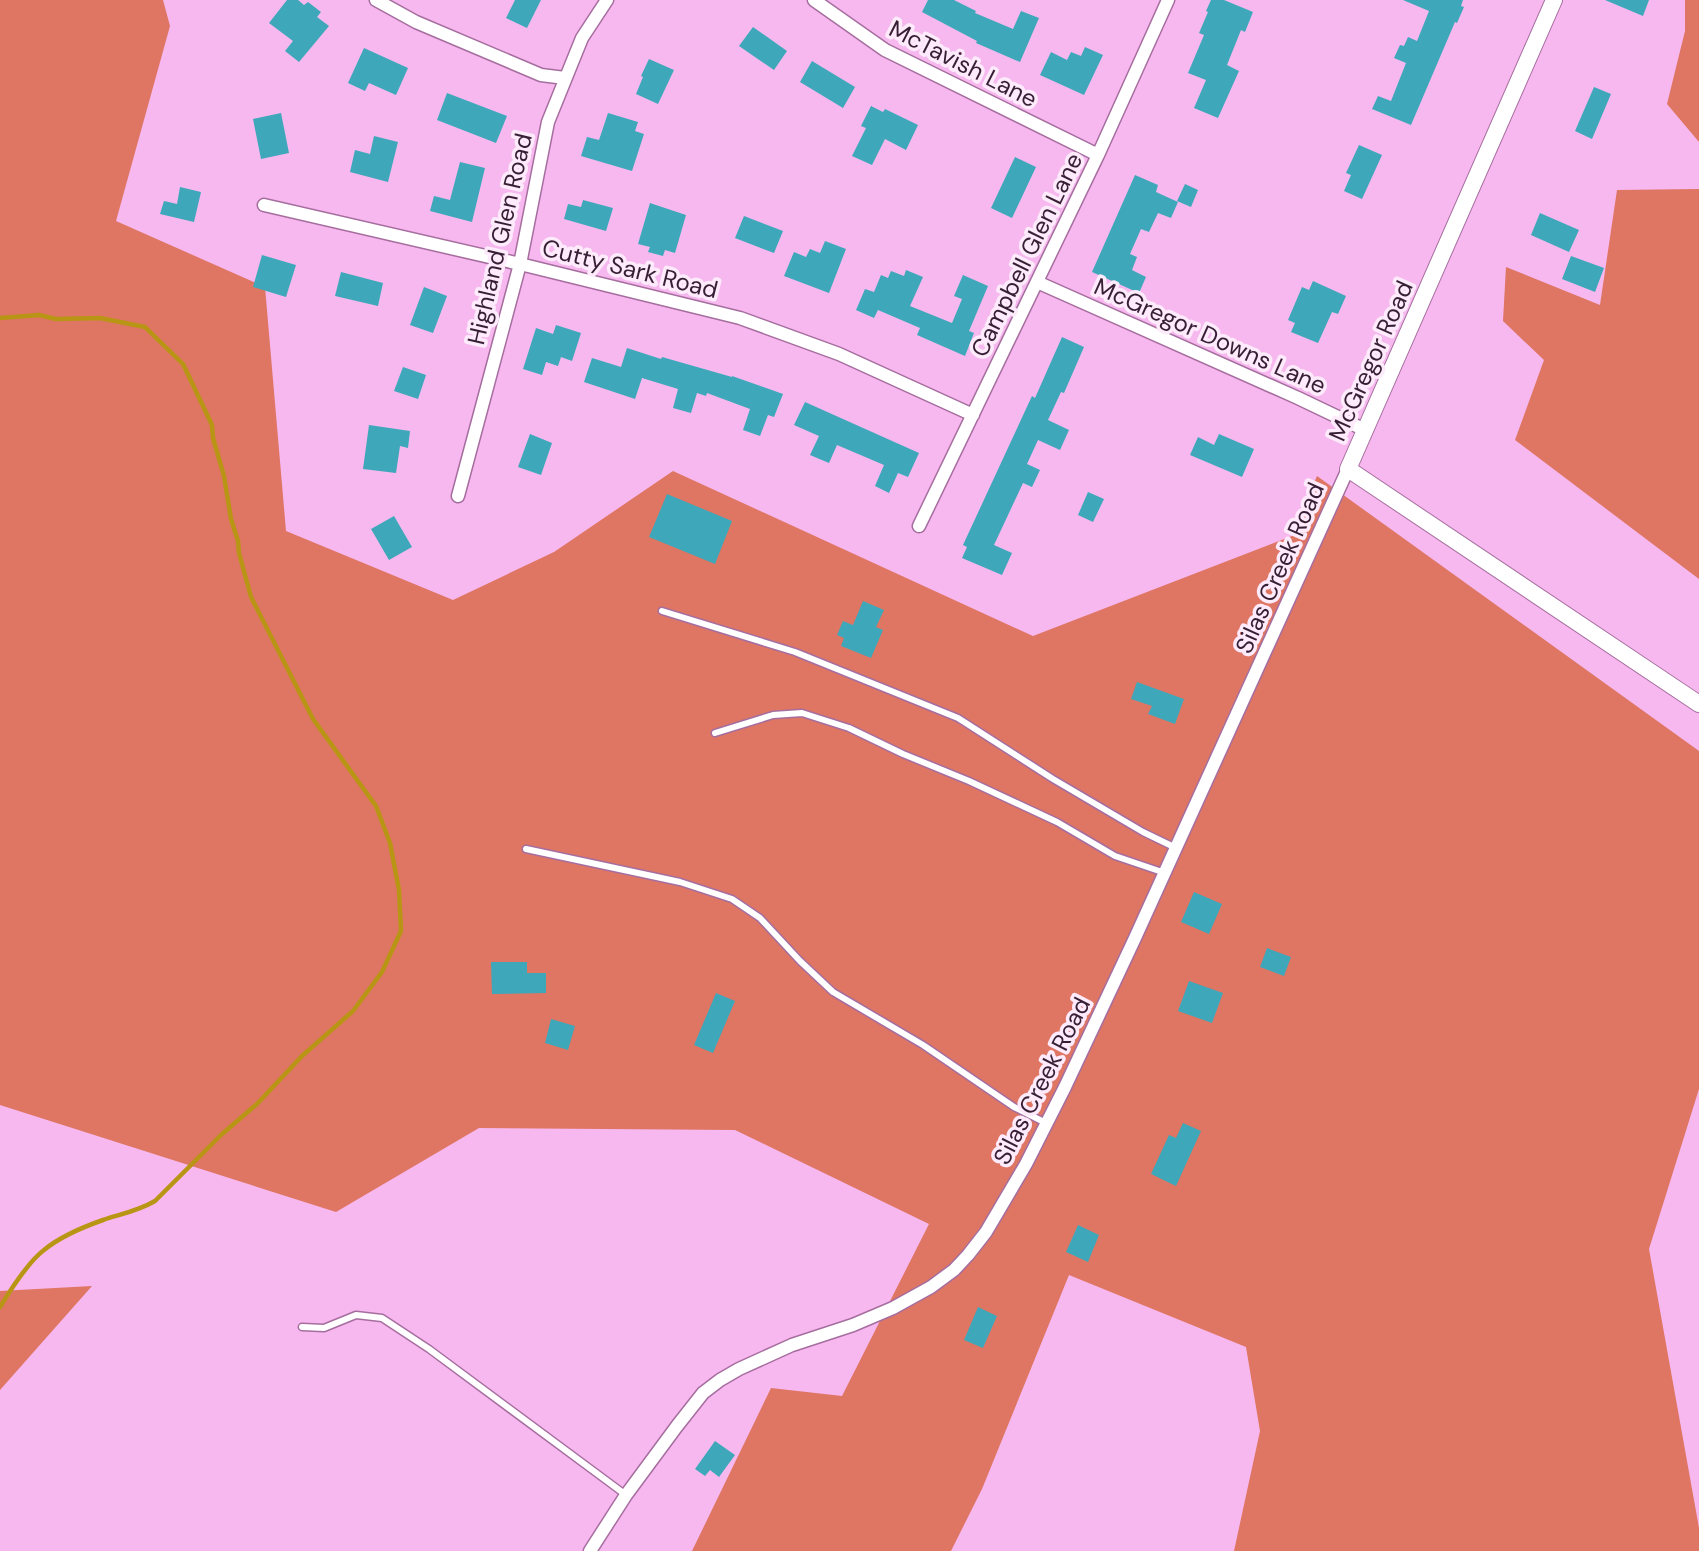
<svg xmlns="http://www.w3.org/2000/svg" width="1699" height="1551" viewBox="0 0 1699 1551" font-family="'DM Sans',sans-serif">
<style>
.forest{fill:#df7563}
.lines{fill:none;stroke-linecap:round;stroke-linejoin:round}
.stream{stroke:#b99515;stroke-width:4.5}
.building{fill:#3ea8ba}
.service-casing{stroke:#a66e9f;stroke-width:9}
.minor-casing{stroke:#a66e9f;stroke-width:15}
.tertiary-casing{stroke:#a66e9f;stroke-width:18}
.service{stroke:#fff;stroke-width:6}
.minor{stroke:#fff;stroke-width:12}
.tertiary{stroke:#fff;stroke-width:16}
.labels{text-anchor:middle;stroke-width:7;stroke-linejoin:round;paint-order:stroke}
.street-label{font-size:24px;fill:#361f34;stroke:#fdeafa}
</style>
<rect width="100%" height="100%" fill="#f6b8ee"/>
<!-- forest -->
<path class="forest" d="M0,0H163L170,26L116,221L265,287L286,531L453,600L554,552L673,471L1033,636L1292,536L1317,476L1699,751V1089L1649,1249L1699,1528V1551H1234L1260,1431L1246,1347L1069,1275L982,1489L951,1551H692L771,1388L842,1396L929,1224L735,1130L479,1128L336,1212L0,1105Z
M1685,0H1699V142L1667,104L1685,31Z
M1699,189V579L1515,440L1544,360L1503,321L1506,267L1600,305L1617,190Z
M92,1286L0,1390V1291Z"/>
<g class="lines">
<!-- stream -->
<path class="stream" d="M0,318L39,315L56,319L100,318L145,327L183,364L212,425L213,438L224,476L231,519L238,541L239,553L251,597L313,719L376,806L390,843L399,890L401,931L382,972L353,1011L302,1056L257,1104L221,1135L155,1201C138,1211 121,1214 103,1220C83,1227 61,1236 44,1250C28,1262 11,1289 0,1307"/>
</g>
<!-- building -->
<path class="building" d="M287,0H298L304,5L308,2L321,12L317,17L329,26L299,62L285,51L293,41L269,23Z
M515,0H541L527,28L506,18Z
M928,0H954L976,11L975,13L1013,29L1021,11L1039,18L1020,62L976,43L977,41L922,12Z
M1211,0H1224L1253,12L1245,32L1241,30L1227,65L1239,71L1218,118L1194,108L1206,80L1188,73L1204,35L1199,33L1208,12L1206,11Z
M1403,0H1463L1461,6L1464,7L1457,23L1455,22L1411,125L1372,109L1378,96L1391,101L1406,63L1394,58L1400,45L1404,46L1408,37L1417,41L1429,11Z
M1605,0H1649L1643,16Z
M753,27L787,51L774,70L739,46Z
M1085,47L1103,55L1084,95L1040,75L1051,52L1067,60L1071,52L1081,56Z
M364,48L408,68L396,95L369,83L365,91L348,83Z
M649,59L674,70L658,104L636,94L643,77L641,76Z
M812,61L855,87L843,108L800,82Z
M1594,87L1611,94L1592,139L1575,131Z
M447,93L507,116L496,143L437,120Z
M871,106L883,112L885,109L918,125L906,150L885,139L872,165L852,156L866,128L861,126Z
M281,113L289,153L261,159L253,119Z
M608,113L638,122L635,131L644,134L632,171L581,156L587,137L599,140Z
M374,136L398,142L388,182L350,172L355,150L370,154Z
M1359,145L1382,155L1362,199L1344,191L1351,175L1346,173Z
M1015,157L1036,167L1012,218L991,208Z
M460,162L485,168L472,222L430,211L434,196L450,200Z
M1135,175L1158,185L1156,192L1178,202L1171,218L1158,213L1149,232L1141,229L1130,254L1137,257L1132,270L1146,277L1139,293L1092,272Z
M1185,184L1198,190L1191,207L1177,201Z
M180,187L201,192L194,222L160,214L164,201L177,204Z
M583,200L613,208L606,231L564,219L568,204L581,207Z
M650,203L686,215L675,253L665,250L663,256L648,252L650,247L638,244Z
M1540,213L1579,230L1569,252L1531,235Z
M744,216L783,231L774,253L735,238Z
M825,241L846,249L829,293L784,276L794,252L806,257L810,249L820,253Z
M262,255L296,265L286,297L253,287Z
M1571,256L1604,268L1595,292L1562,279Z
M906,270L923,277L910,306L952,323L962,299L954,296L963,275L988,286L969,331L974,333L965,356L917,335L920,328L878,310L874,318L856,310L865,289L874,292L881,275L888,278L891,271L904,276Z
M341,272L383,283L378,306L335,296Z
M1313,281L1346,296L1338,314L1332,312L1318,343L1291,332L1295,323L1288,320L1302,287L1309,290Z
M424,287L447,296L433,333L410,325Z
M556,325L581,333L572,361L561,357L558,366L546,362L542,375L523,369L536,328L553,334Z
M1062,337L1084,347L1064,393L1061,392L1048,420L1069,430L1060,450L1038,440L1027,464L1040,470L1032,487L1023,483L994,545L1012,553L1002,575L962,558L967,547L963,545L1032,396L1035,398Z
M627,348L661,359L662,357L732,377V376L783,394L774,417L768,415L760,436L743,430L750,409L707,393L706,396L697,393L691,413L673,408L678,389L642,378L635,399L584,382L592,358L621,367Z
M403,367L426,375L418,399L394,391Z
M805,402L919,453L908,477L898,473L889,493L875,486L884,465L837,445L829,463L810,455L819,436L794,425Z
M369,425L410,431L408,448L400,446L396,473L363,469Z
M530,434L552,443L541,475L518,467Z
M1219,434L1254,449L1242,477L1190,455L1198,437L1214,445Z
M1088,492L1104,499L1093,522L1078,515Z
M667,494L732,521L715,564L649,537Z
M394,516L412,547L389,560L371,529Z
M863,601L884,610L876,627L883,630L871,658L841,646L844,638L837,635L843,621L853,625Z
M1137,682L1184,699L1175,724L1148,714L1152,706L1131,699Z
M1194,892L1222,904L1209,934L1181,922Z
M1267,948L1291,957L1284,976L1260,967Z
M491,962H527V973H546V993L492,994Z
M1189,981L1223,993L1212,1023L1178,1011Z
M716,993L735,1001L713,1053L694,1045Z
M551,1019L575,1026L568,1050L545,1043Z
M1183,1123L1201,1131L1176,1186L1151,1174L1169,1135L1176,1138Z
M1078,1225L1099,1235L1088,1262L1066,1252Z
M978,1307L997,1316L983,1348L964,1340Z
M715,1441L735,1455L719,1477L710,1470L705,1476L695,1469Z"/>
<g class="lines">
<defs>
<path id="service" d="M662,611L795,652L958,718L1053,779L1143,832L1176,848
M715,733L773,715L802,713L849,728L903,754L969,781L1057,822L1115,856L1165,873
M526,849L680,882L732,899L760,918L800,961L833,992L923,1045L1014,1107L1046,1123
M302,1327L324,1328L356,1315L382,1318L429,1349L626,1495"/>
<path id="minor" d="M376,0L416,22L541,75L565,78
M814,0L885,50L1098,155
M264,205L520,264L740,318L839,354L973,415
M1037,282L1298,398L1365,430
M458,496L520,264L548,122L582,38L607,0
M919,526L1098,155L1168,0
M590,1551L626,1495L677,1426L703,1393L720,1380L739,1369L792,1345L853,1325L893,1308L931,1287L954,1270L968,1255L986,1232L1026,1164L1065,1087L1135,938L1348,469"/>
<path id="tertiary" d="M1554,0L1348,469L1699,704"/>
</defs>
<!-- service casing -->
<use href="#service" class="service-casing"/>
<!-- minor casing -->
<use href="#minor" class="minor-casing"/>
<!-- tertiary casing -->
<use href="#tertiary" class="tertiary-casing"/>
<!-- service -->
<use href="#service" class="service"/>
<!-- minor -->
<use href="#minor" class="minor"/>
<!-- tertiary -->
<use href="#tertiary" class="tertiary"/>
</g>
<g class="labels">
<!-- street labels -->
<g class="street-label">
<text transform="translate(963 64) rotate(27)" y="8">McTavish Lane</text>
<text transform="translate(500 239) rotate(-77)" y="8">Highland Glen Road</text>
<text transform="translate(1027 255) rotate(-64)" y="8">Campbell Glen Lane</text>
<text transform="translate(630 269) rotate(14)" y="8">Cutty Sark Road</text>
<text transform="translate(1210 336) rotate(24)" y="8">McGregor Downs Lane</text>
<text transform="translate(1371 361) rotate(-66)" y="8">McGregor Road</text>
<text transform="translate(1280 568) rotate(-66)" y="8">Silas Creek Road</text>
<text transform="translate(1042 1081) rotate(-63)" y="8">Silas Creek Road</text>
</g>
</g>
</svg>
